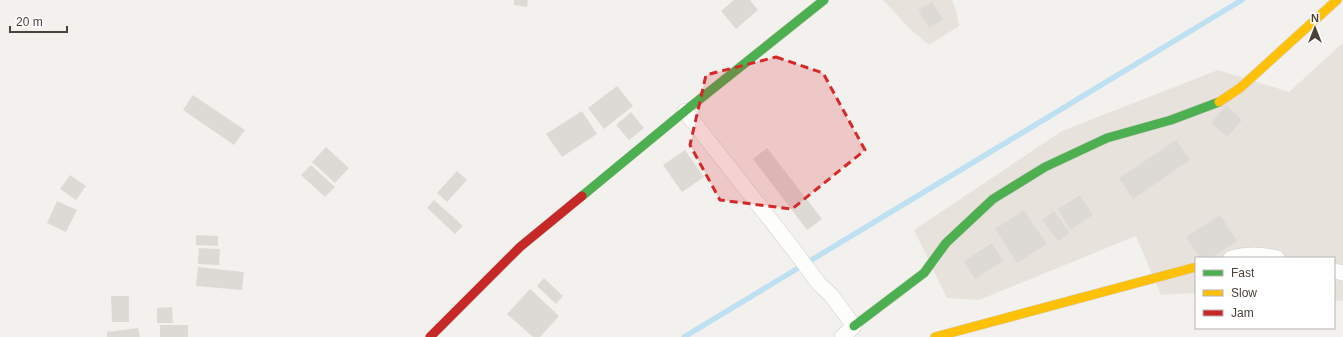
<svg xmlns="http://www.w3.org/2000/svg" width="1343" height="337" viewBox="0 0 1343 337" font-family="Helvetica,sans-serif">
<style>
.residential{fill:#e7e2db}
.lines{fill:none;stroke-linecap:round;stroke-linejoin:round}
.stream{stroke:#bde0f2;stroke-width:5.5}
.building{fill:#dddad6}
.street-casing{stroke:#d1cfcb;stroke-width:16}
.fast-casing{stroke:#d3cec4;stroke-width:10}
.slow-casing{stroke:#d3cec4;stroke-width:10}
.jam-casing{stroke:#d3cec4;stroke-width:10}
.street{stroke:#fdfdfc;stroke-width:15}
.fast{stroke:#4caf50;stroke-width:9}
.slow{stroke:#ffc107;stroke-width:9}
.jam{stroke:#c62828;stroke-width:9}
.marked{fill:#d62828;fill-opacity:0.2;stroke:#d62828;stroke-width:3;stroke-dasharray:8 5;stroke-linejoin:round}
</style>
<rect width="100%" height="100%" fill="#f3f1ee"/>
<!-- residential -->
<path class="residential" d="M883,0H952L956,10L959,26L929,45L910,29Z
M1343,43V301L1334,300V258H1196V293L1161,295L1136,236L979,300L947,298L914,230L1062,131L1218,70L1289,92Z"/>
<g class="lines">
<!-- stream -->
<path class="stream" d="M684,337L1242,0"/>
</g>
<!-- building -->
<path class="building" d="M514,0H528L527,7L514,5Z
M734,0H750L758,10L736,29L721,11Z
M932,2L943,19L929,28L918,10Z
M617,86L633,106L604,129L588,108Z
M193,95L245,130L234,145L183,110Z
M1226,105L1242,120L1227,137L1211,123Z
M582,111L597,134L562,157L546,134Z
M631,112L644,128L629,140L616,125Z
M1176,140L1190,160L1133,199L1119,178Z
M326,147L349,168L335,183L312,162Z
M767,148L822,219L807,230L753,159Z
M685,150L704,177L682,192L663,165Z
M311,165L335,187L325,197L301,175Z
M457,171L467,180L447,202L437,193Z
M70,175L86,186L76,200L60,189Z
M1080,195L1093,215L1070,230L1058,209Z
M434,200L463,226L455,234L427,208Z
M57,201L77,210L66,232L47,223Z
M1024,210L1047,244L1017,263L995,229Z
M1054,211L1070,233L1058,241L1042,220Z
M1220,215L1237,241L1211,258H1200L1186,237Z
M196,235L218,236V246L196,245Z
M992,243L1003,261L975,279L964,261Z
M199,248L220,249L219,265L198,264Z
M198,267L244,272L242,290L196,286Z
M544,278L563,296L556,304L537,286Z
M530,289L559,316L540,337H533L507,314Z
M111,296H129V322H112Z
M172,307L173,323H157V308Z
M160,325H188V337H160Z
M138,328L140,337H107V332Z"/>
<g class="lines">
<defs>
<path id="street" d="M685,111L794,250L819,284L831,295L854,326L842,337
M1231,258C1247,254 1261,254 1277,258
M1334,271L1343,273"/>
<path id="fast" d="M582,196L685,111L824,0
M854,326L924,273L946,243L993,199L1045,167L1107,138L1171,120L1219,102"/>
<path id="slow" d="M1219,102L1240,88L1337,0
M935,337L1196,267"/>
<path id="jam" d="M430,337L520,247L582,196"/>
</defs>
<!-- street casing -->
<use href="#street" class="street-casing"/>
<!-- fast casing -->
<use href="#fast" class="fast-casing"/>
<!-- slow casing -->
<use href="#slow" class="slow-casing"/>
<!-- jam casing -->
<use href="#jam" class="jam-casing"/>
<!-- street -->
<use href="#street" class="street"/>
<!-- fast -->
<use href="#fast" class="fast"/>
<!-- slow -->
<use href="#slow" class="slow"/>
<!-- jam -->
<use href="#jam" class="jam"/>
</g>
<!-- marked area -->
<path class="marked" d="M776,57L823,73L865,150L792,209L720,200L690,145L706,75Z"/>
<!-- legend -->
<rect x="1195" y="257" width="140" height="72" fill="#ffffff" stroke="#b7b3af"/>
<rect x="1203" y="270" width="20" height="6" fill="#4caf50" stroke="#b7b3af"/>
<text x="1231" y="277" font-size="12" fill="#4a4238">Fast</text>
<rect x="1203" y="290" width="20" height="6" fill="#ffc107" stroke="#b7b3af"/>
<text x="1231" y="297" font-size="12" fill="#4a4238">Slow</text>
<rect x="1203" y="310" width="20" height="6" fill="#c62828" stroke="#b7b3af"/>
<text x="1231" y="317" font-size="12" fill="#4a4238">Jam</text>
<!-- north arrow -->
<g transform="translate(1315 28)" stroke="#ffffff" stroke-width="3" paint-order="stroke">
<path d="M0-3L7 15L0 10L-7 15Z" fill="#4a4238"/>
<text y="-6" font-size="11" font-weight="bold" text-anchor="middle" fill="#4a4238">N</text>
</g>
<!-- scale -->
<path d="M10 26v6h57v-6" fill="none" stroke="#4a4238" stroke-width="2"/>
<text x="16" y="26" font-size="12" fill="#4a4238" stroke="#ffffff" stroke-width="3" paint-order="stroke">20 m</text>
</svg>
